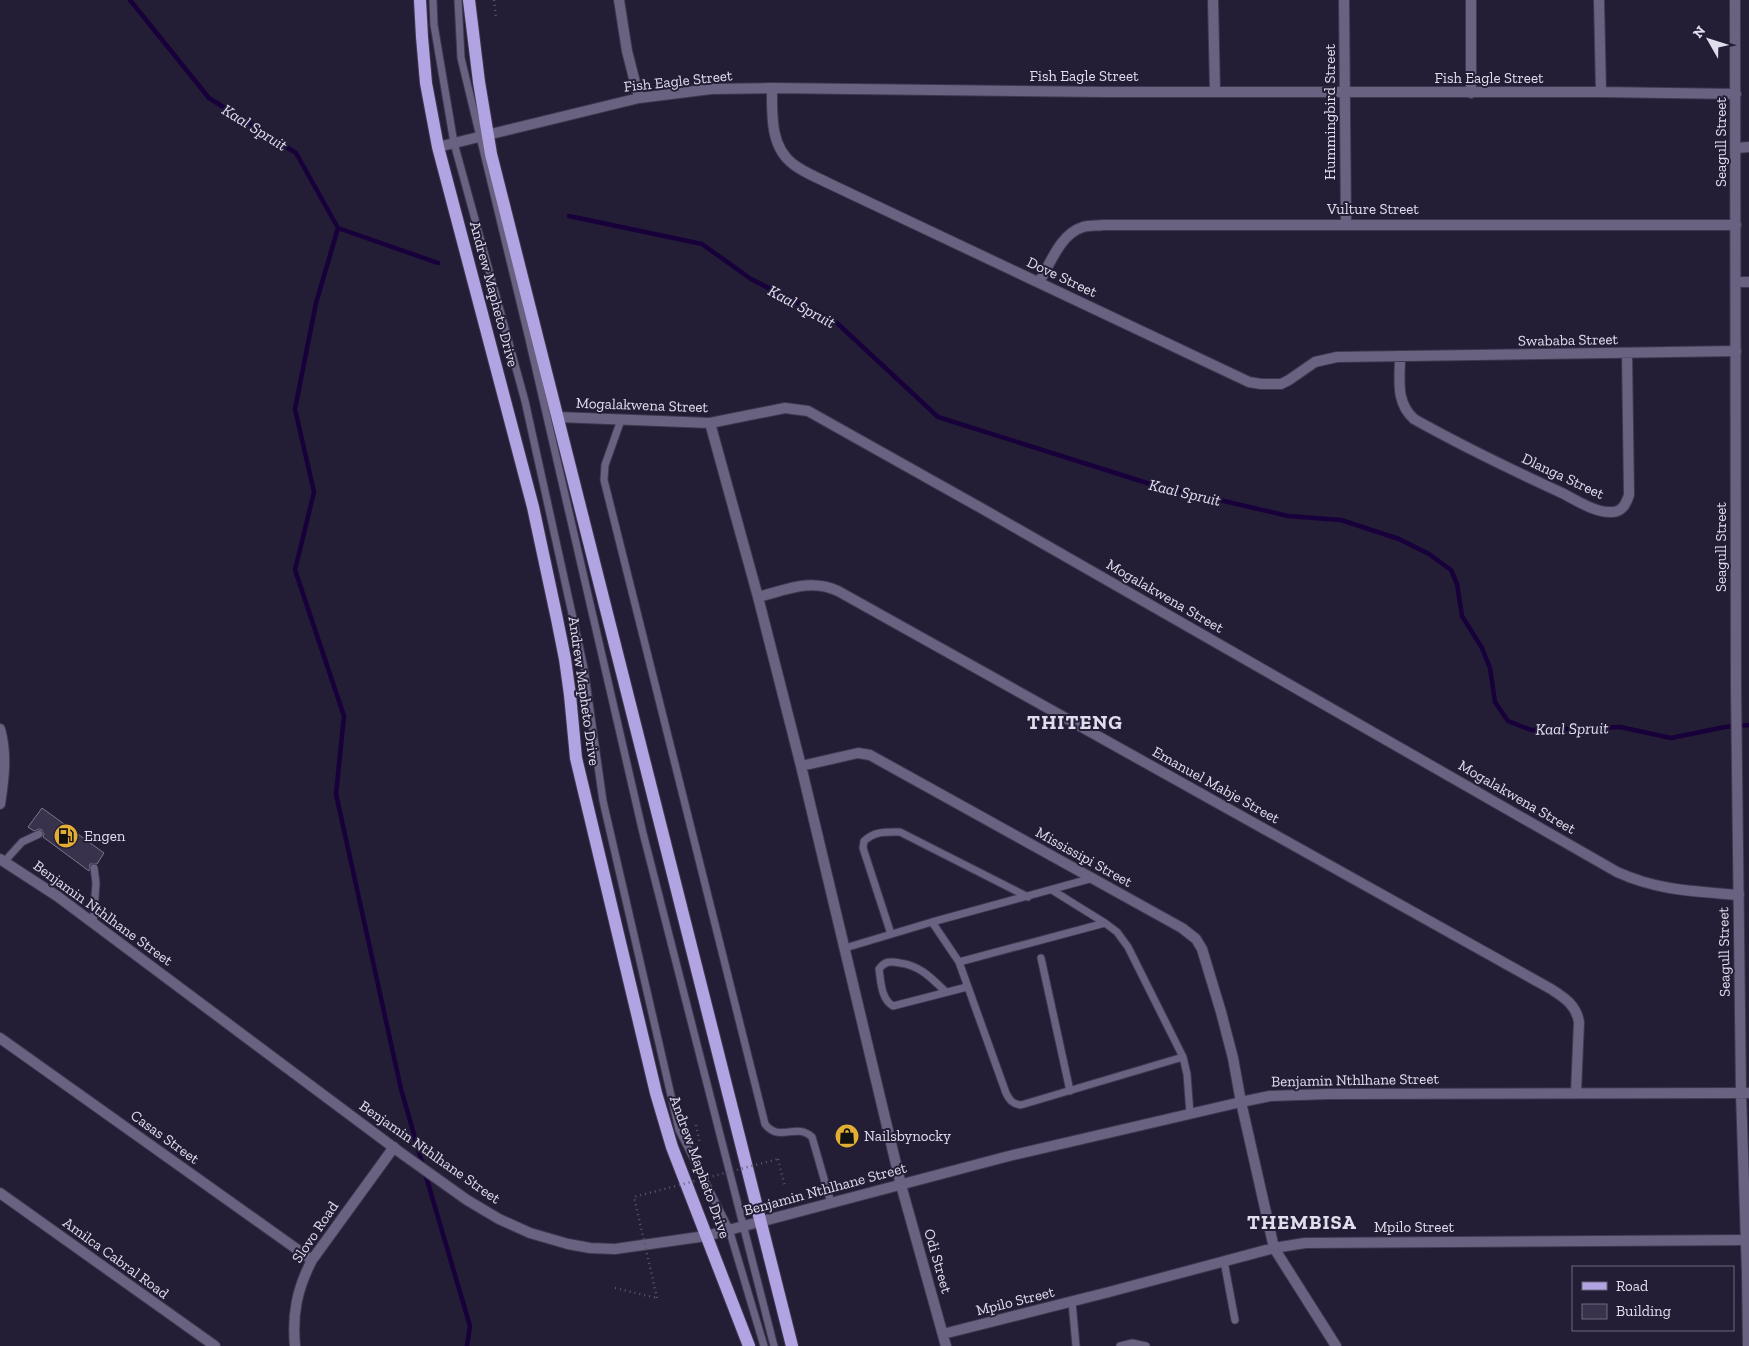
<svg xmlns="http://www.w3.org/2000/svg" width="1749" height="1346" viewBox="0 0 1749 1346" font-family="'Zilla Slab',serif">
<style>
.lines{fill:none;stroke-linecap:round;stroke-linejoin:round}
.stream{stroke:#18003b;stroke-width:4.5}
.building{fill:#38324c;stroke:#7b7592}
.service-casing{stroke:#3d384f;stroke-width:9}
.minor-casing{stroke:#3d384f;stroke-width:12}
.tertiary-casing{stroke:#3d384f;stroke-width:12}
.primary-casing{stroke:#3d384f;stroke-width:14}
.path{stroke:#5c576c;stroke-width:2.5;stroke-dasharray:1 4;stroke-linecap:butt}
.service{stroke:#696381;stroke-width:7}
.minor{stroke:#696381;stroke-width:10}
.tertiary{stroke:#696381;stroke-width:10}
.primary{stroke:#b2a3e2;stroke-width:12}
.path-bridge{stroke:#5c576c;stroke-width:2.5;stroke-dasharray:1 4;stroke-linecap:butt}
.labels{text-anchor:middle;stroke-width:4;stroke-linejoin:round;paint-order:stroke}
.street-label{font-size:15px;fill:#e0dded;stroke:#231d35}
.poi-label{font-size:15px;fill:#e0dded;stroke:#231d35;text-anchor:start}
.water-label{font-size:16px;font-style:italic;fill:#e3dff3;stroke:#231d35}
.district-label{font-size:20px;font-weight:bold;letter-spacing:1px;fill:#e0dded;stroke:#231d35}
</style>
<rect width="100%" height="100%" fill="#231d35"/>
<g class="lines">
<!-- stream -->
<path class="stream" d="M130,0L209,98L296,153L338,228L438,263
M569,216L702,244L751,279L837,323L938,417L1147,483L1288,516L1341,520L1399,539L1429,554L1451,570L1457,584L1462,616L1482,648L1490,668L1495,702L1508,721L1531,730L1620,727L1671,738L1725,727L1749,725
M338,228L316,303L295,409L314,492L295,570L344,716L336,794L401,1089L423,1166
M425,1173L470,1326L467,1346"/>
</g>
<!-- building -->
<path class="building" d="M42,808L104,853L97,864H90L89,871L43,837L44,834L42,830L39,829L34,831L28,827Z"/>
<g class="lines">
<defs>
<path id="service" d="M433,0L434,25L454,143L525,401L584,668L603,801L679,1130L729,1229L764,1346
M458,0L461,58L529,339L643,833L774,1346
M621,420L605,465L604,480L765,1124C779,1143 796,1122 812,1137L831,1203
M4,862L22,842L39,834
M1052,890L1105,923L1117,932L1128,947L1183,1057L1187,1074L1190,1114
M932,922L959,962L1006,1093C1010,1101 1013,1104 1021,1105L1183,1057
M93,924L96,883L94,868
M891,934L863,848L864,841C875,831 885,832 900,832L1028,897
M845,948L932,922L1093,878
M1041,958L1070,1091
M959,962L1105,923
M946,992C931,978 921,966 900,963C890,961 885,961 879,969C881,982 881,999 893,1006L967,987
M1224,1261L1235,1320
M1072,1302L1076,1346
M1120,1346L1132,1343L1146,1346"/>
<path id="minor" d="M619,0L627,51L639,98
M1213,0L1215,91
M1344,0L1346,224
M1471,0V93
M1599,0L1601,92
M772,88C772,114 770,147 793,164C803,172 816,177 828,183L1249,382L1261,384H1281L1289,380L1315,362L1337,357L1736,351
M438,147L639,98L711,89L772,88L1106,92H1601L1736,94
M1736,148L1749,147
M1039,282C1051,263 1060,234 1083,227C1090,225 1097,226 1103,225H1736
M1737,282H1749
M1400,356C1400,379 1395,402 1414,419C1462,446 1512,470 1562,493C1576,500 1595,513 1612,512C1622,512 1626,504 1629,495L1627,354
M558,417L710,423L785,408L808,411L981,508L1617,872C1659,891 1694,891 1739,895
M710,423L758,597L801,766L901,1185L946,1346
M758,597C786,590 810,578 838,591L1551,989C1565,998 1576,1005 1579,1022L1576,1092
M0,729C7,754 4,778 0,804
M801,766L858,753L870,755L1182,928L1196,939L1202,949L1221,1012L1233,1058L1241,1102L1274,1248L1336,1346
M0,1038L312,1260
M0,1193L215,1346
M943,1334L1109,1292L1274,1248L1305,1243L1746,1240
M295,1346C292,1314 297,1289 312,1260L394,1147"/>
<path id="tertiary" d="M1735,0L1736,688L1741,1093L1747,1273L1748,1346
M0,859L57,896L401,1153L467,1200L499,1219L530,1233L568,1244L590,1248L615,1249L706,1236L1009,1156L1241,1102L1270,1096L1329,1094L1749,1093"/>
<path id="primary" d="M420,0L422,37L426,83L438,147L533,507L557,619L565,659L570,695L576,758L656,1093L672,1147L749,1346
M469,0L479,82L491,154L792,1346"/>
</defs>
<!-- service casing -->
<use href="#service" class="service-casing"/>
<!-- minor casing -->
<use href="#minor" class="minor-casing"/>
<!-- tertiary casing -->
<use href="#tertiary" class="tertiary-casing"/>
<!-- primary casing -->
<use href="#primary" class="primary-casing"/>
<!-- path -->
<path class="path" d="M494,0L496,18
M696,1125L700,1144
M778,1159L785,1187
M615,1288L657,1298"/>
<!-- service -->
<use href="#service" class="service"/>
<!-- minor -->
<use href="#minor" class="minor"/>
<!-- tertiary -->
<use href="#tertiary" class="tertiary"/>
<!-- primary -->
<use href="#primary" class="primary"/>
<!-- path-bridge -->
<path class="path-bridge" d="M657,1298L634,1197L778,1159"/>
</g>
<!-- icons -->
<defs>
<symbol id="fuel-disc" viewBox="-11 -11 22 22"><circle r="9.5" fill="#e2af34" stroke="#231d35"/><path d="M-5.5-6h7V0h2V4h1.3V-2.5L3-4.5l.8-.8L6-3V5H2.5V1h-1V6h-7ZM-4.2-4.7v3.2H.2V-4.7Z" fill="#111"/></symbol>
<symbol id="shop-disc" viewBox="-11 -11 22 22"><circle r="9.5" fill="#e2af34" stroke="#231d35"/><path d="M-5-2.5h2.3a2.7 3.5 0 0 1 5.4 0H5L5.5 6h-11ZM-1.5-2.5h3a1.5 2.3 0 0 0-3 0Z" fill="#111"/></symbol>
</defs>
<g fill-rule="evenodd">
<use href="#fuel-disc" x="52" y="822" width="28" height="28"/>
<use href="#shop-disc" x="833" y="1122" width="28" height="28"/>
</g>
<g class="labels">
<!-- street labels -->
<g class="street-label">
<text x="1084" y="81">Fish Eagle Street</text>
<text x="1489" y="83">Fish Eagle Street</text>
<text transform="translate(678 81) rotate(-6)" y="5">Fish Eagle Street</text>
<text transform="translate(1330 112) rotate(-90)" y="5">Hummingbird Street</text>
<text transform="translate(1721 142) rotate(-90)" y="5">Seagull Street</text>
<text x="1373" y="214">Vulture Street</text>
<text transform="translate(1062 277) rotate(25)" y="5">Dove Street</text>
<text transform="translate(494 294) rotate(75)" y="5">Andrew Mapheto Drive</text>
<text transform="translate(1568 340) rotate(-1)" y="5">Swababa Street</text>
<text transform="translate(642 405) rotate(2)" y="5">Mogalakwena Street</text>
<text transform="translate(1563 476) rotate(25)" y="5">Dlanga Street</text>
<text transform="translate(1721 547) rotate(-90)" y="5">Seagull Street</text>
<text transform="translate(1165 596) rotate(30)" y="5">Mogalakwena Street</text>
<text transform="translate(584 691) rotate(82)" y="5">Andrew Mapheto Drive</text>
<text transform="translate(1216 785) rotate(29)" y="5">Emanuel Mabje Street</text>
<text transform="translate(1517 797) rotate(30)" y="5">Mogalakwena Street</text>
<text transform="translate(1084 857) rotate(29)" y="5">Mississipi Street</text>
<text transform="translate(103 913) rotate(36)" y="5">Benjamin Nthlhane Street</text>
<text transform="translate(1724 952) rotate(-91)" y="5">Seagull Street</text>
<text transform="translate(1355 1080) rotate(-1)" y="5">Benjamin Nthlhane Street</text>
<text transform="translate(165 1137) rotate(36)" y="5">Casas Street</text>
<text transform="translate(430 1152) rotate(35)" y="5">Benjamin Nthlhane Street</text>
<text transform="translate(700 1167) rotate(70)" y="5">Andrew Mapheto Drive</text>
<text transform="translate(825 1189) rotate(-15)" y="5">Benjamin Nthlhane Street</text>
<text x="1414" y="1232">Mpilo Street</text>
<text transform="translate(315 1232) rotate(-56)" y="5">Slovo Road</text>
<text transform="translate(116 1258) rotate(36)" y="5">Amilca Cabral Road</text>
<text transform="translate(938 1261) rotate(74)" y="5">Odi Street</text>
<text transform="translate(1015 1301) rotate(-14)" y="5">Mpilo Street</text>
</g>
<!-- poi labels -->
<g class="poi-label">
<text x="84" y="841">Engen</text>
<text x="864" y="1141">Nailsbynocky</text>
</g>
<!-- water labels -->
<g class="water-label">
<text transform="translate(255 127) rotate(32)" y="6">Kaal Spruit</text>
<text transform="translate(802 306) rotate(28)" y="6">Kaal Spruit</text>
<text transform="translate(1185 492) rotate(13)" y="6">Kaal Spruit</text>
<text transform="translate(1572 728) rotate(-1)" y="6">Kaal Spruit</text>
</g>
<!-- district labels -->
<g class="district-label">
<text x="1075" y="729">THITENG</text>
<text x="1302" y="1229">THEMBISA</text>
</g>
</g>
<!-- legend -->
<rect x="1572" y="1266" width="162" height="65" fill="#231d35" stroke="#6f6a7f"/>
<rect x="1582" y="1282" width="25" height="8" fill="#b2a3e2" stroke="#6f6a7f"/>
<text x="1616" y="1291" font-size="15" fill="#e0dded">Road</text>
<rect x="1582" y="1304" width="25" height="15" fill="#38324c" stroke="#6f6a7f"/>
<text x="1616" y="1316" font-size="15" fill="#e0dded">Building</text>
<!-- north arrow -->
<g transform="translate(1709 40) rotate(309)" stroke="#231d35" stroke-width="4" paint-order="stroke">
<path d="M0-4L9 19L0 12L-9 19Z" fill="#e0dded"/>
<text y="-8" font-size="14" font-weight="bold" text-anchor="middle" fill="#e0dded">N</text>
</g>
</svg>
